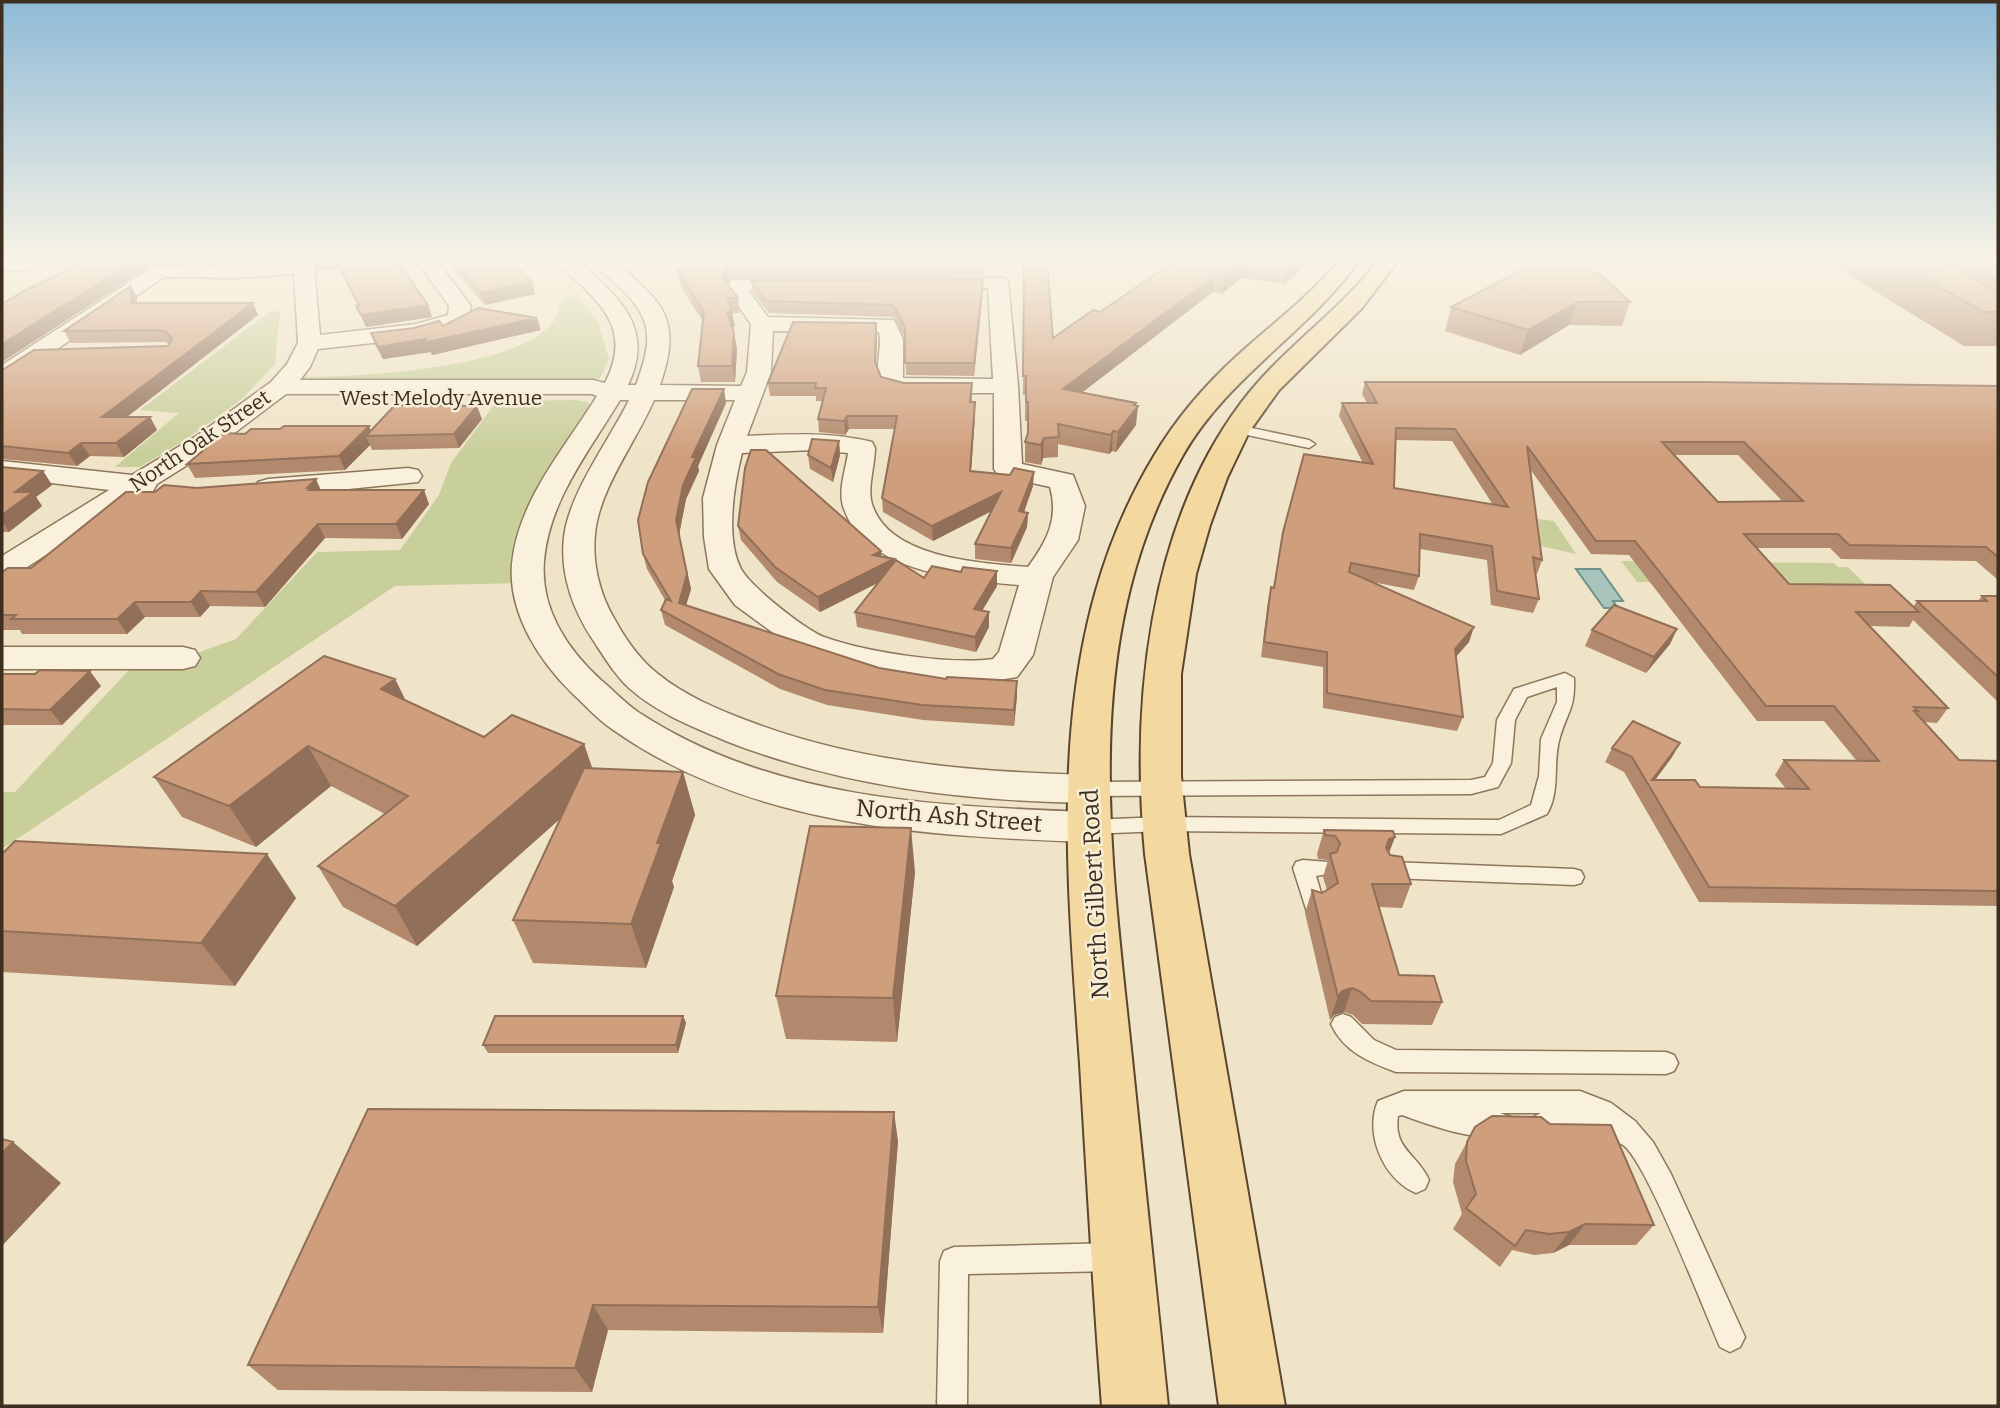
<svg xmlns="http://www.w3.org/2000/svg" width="2000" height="1408" viewBox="0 0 2000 1408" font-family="Bitter,serif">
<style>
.farmland{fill:#e6deb5}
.green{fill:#c9cf9b}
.water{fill:#a9c4bc;stroke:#6f938a;stroke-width:2}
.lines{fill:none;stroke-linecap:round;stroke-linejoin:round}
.lane-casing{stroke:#8d765c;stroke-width:3}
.street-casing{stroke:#8d765c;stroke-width:3}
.primary-casing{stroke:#5b4430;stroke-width:4}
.lane{fill:#faf1dc;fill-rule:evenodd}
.street{fill:#faf1dc;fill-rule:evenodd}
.primary{fill:#f3d9a0;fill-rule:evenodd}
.wall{fill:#b2896c;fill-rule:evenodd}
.shaded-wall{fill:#916f58}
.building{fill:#cf9f7d;stroke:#916f58;stroke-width:2;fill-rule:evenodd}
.labels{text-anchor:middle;stroke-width:5;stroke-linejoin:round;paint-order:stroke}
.far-street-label{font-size:21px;fill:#3d2e20;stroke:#f7eed8}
.street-label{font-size:24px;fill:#3d2e20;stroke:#f7eed8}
</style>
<rect width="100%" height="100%" fill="#f0e4c8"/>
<!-- farmland -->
<path class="farmland" d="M2,258H90L2,308Z"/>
<!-- green -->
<path class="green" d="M576,294L598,322L609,359L600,378L592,381L302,380L305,377C362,377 517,369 553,322C557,317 559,308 561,302Z
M272,310L280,313L275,364L242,399L185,440L140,467H115L179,413L140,410Z
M576,400L587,402L592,406L524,523L513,553L515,583L395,586L2,849V792H15L140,658H183L236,639L317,552L400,550L439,495L451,463L497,401Z
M1538,519L1554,521L1576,554L1541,546Z
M1621,561L1834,563L1838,567H1848L1874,593L1771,583L1637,582Z"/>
<!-- water -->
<path class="water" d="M1576,569H1600L1623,601H1613L1618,608H1604Z"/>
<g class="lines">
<defs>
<path id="lane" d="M2,264H28L33,267L28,270H2Z
M1237,425L1309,440L1315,444L1309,448L1233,432V426Z
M1565,673L1574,678C1575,710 1568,710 1560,737C1552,762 1561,790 1547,814L1501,834L1163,831L1088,834L1081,832L1078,827L1081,822L1088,820L1163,817L1499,820L1531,805L1539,776L1541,739L1557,702V687L1527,697L1515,720L1511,763L1498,787L1471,794L1089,796L1082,794L1079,789L1082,784L1089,782L1471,780L1485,777L1493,763L1497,720L1514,689Z
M1303,860L1328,862L1331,868L1328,874L1316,876L1325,906L1321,912L1314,914L1307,912L1293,868L1296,862Z
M1390,862L1574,869L1581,871L1584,877L1581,883L1574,885L1390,878L1383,876L1380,870L1383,864Z
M1343,1014L1351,1017L1374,1040L1396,1050L1666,1052L1674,1055L1678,1063L1674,1071L1666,1074L1396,1072C1369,1062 1344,1052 1331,1024L1335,1017Z
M1404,1091H1580L1611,1103L1635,1121L1653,1142L1671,1174L1745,1337L1740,1347L1730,1352L1720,1347C1705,1313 1646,1160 1623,1145C1598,1128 1563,1143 1535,1132L1531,1124L1535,1116L1541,1113H1500L1511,1117L1515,1125L1511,1133C1482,1145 1430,1125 1402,1115L1398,1116C1393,1150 1418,1154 1429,1180L1425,1189L1416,1193C1383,1179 1364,1133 1378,1101Z
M1116,1243L1126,1247L1130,1257L1126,1267L1116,1271L968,1274L967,1406H937L940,1261L944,1251L954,1247Z"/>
<path id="street" d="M300,258H320L314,267L320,335L416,324L448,315L449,306L419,264L422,260H436L471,306L466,324L418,338L318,349L310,367L300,380H593L605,383C628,337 611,313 577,281C569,274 559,267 553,258H574C615,294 657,325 628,385H636C654,336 653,317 613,281C605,274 595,267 589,258H610C661,301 684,316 660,385L741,386L747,372L751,324L727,290L731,280L1005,278L1008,282L1018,386L1022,464L1073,475L1085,506L1078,540L1053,577L1033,655L1017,677L973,684L896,676L798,651L735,605L709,569L704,537L703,498L717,445L735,400H654C636,442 599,489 595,534C592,564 600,595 615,620C626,640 640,660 658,674C685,696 719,710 751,722C859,763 974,772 1089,775L1103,779L1109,789L1103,799L1089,803C965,801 843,787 726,741C693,727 657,713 629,688C614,674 603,655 591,637C572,607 560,573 564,537C569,493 609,441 629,400H620C590,450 549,500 544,561C540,609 568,650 602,681C614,691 625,703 638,712C772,800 933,806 1088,812L1103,816L1109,827L1103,838L1088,842C925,836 750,827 612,729C598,720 585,705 573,694C539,661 508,613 512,564C518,500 565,448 597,396L592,394H286L216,447L157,484L153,491L143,493L13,576L2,578V556L109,490L2,477V461L132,475L198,435L271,382L287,364L298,343L294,274L235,278L164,277L11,380L2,382V365L153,267L235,266L298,261ZM988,288L993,379L903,378V339L894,320L768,317L748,290ZM773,331L879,332C883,350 872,371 883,387L905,393H994V469L998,475L1050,487C1059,519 1047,541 1028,567C982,563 892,559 873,507C866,490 875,467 875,448L872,442C830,432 790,434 747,436L771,372ZM814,450L848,453C846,469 838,489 843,506C863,572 962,580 1019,585L999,652L993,659C950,665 865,652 824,637C804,629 751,587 741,569C725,538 734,485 742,453Z
M408,468L418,470L422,476L418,482L268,497L258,494L254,488L258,482L268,479Z
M2,647H183L195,650L200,658L195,666L183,669H2Z"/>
<path id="primary" d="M1341,258H1361C1310,331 1228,376 1183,455C1079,638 1110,849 1131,1049C1143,1168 1156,1287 1168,1406H1102C1093,1292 1087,1178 1080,1064C1066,858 1042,642 1154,456C1176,419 1205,385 1237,356C1272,324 1311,296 1341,258Z
M1380,258H1400L1362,308L1279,390L1249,432L1227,478L1210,525L1196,574L1181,674V776L1189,854L1285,1406H1219L1145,854C1131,704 1148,527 1241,403C1281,349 1340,312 1380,258Z"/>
</defs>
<!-- lane casing -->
<use href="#lane" class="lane-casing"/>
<!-- street casing -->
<use href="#street" class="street-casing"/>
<!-- primary casing -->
<use href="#primary" class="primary-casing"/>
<!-- lane -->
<use href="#lane" class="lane"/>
<!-- street -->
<use href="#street" class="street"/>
<!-- primary -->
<use href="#primary" class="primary"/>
</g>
<!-- wall -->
<path class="wall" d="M86,258H296L235,263L152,265L2,362V304L86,261Z
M395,258L428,305L432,317L366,327L356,306H358L339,270H317L312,259Z
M444,258H508L535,294L485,305Z
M679,258H985L984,276L730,278L728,284L738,298L740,313H732L735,327H732L737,349L735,382H701L698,366L702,320L680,285L677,270L682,269Z
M1179,258H1308L1306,266L1284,284L1242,278L1221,294L1213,292L1082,392L1136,403V425L1116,452L1112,451L1109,454L1058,444V457L1043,458L1041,465L1025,462V442L1028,434V421H1025V395H1023L1024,263L1053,338L1100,312Z
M1821,258H1998V346H1964Z
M1527,267L1630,302L1622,326L1569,325L1520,355L1445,331L1451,307Z
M983,279V291L974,376L906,375L905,338L894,317L769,313L753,293L751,281Z
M131,286L137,298V303H253L258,315L127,417H150L157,430L124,457L90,456L77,466L2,459V370L168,346L169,344L165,342L71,343L64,331Z
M876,323V365L881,377L904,383H972V402H975V415L971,471L1033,486L1024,512L1028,513L1027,527L1011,563L975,559V544L992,511L933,541L883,512L882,498L894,429H849L845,435L819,432L818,419L823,401H816V396H770L768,383Z
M443,326L541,330L432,355L431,352L383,359L375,345L371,333Z
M1365,382L1998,386V580L1976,561L1841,559L1830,548H1756L1789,584L1913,607L1917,601H1978L1982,596H1998V702L1913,620L1909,627L1870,626L1948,708L1937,723L1924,722L1959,760L1998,761V906L1699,902L1624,772L1605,762L1612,748L1680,743L1672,757L1655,780L1700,787L1786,789L1775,775L1784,760H1856L1824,721H1757L1629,555L1591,554L1530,469L1542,560L1537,574L1536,573L1539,599L1533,613L1491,605L1487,560L1420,549L1419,576L1414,590L1372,582L1469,642L1456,657L1463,717L1457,731L1323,708V667L1261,657L1268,601L1271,587L1273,588L1363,463L1339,416L1342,403H1367L1362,394ZM1396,440L1452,441L1493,505L1394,488ZM1674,455H1738L1783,502H1718Z
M726,403L698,466L699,471L686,499L679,535L691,589L686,606L879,668L1017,696L1014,726L923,720L827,705L780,689L665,625L661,610L665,600L647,569L643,554Z
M482,419L459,448L372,450L370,445L345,470L195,478L187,464L245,434L280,429L369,426L371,431Z
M839,441L840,455L833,482L810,469L808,455Z
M2,467L43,471L52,485L36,497L42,506L9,532H2Z
M197,488L320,490L429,504L402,539L325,538L265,607L210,606L200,617H145L127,634H22L20,630H2V572L31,568L155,492Z
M738,526L881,551V557L894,562L924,578L997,586L982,611L989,627L976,652L857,627L855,612L878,583L820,612L777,582L741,540Z
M1677,629L1670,644L1646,673L1585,646L1592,630Z
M2,674L101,686L62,725H2Z
M395,679L406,701L484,737L584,744L592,769L683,772L695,815L672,881L674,887L646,968L533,963L513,920L561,818L417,946L343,907L318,866L385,814L331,786L256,847L182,817L154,777Z
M1324,830L1395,837L1389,853L1411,884L1402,908L1379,907L1399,975L1442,1002L1432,1025L1362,1024L1353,1015L1344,1012L1334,1015L1330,1020L1305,913L1312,890L1322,893L1327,890L1323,877L1328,860L1318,859L1317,854Z
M2,854L296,898L235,986L2,972Z
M915,872L897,1042L786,1039L776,996Z
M683,1016L686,1023L678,1053H488L483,1045Z
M1475,1127L1654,1225L1636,1245H1569L1553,1253L1534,1255L1512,1250L1500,1267L1453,1229L1462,1214L1453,1182L1455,1164Z
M898,1141L883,1333L608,1330L592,1392L278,1390L248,1365Z"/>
<!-- shaded-wall -->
<path class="shaded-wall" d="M139,258H148L152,265L2,362V344Z
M232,258H296L235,263Z
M1299,258H1308L1306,266L1284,284L1287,268Z
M1244,262L1242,278L1221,294L1224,277Z
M727,263L730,278L725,292L722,276Z
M1215,276L1213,292L1062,408L1063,389Z
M983,279V291L974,376V363Z
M532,282L535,294L485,305L481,293Z
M131,286L137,298V315L131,303Z
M1578,302L1569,325L1520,355L1528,330Z
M253,303L258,315L110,430L102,417Z
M428,305L432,317L366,327L361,315Z
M732,311L735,327H729L727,312Z
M537,318L541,330L432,355L427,342Z
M876,323L877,335L876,374L875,362Z
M734,333L737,349L735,382L732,366Z
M426,339L431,352L383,359L378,347Z
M724,389L726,403L698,466L699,471L686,499L679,535L691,589L682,618L679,603L676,520L683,485L692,457Z
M975,402V415L970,484V471Z
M1136,403V409L1138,406L1136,425L1116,452L1118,432Z
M477,406L482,419L459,448L454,434Z
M847,416L849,429L845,435L844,421Z
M150,417L157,430L124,457L116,443Z
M369,426L373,436H366L370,445L345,470L339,456Z
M1113,431L1112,451L1109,454L1111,435Z
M1044,438L1043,458L1041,465V445Z
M839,441L840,455L833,482L831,468Z
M81,443L90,456L77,466L68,453Z
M43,471L52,485L36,497L42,506L9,532L2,521V515L15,492Z
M1034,472L1033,486L1019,526V511Z
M316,479L322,493L317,499L307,488Z
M424,490L429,504L402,539L396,524Z
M1001,492V506L933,541L932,526Z
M1028,513L1027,527L1011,563V548Z
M318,524L325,538L265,607L256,592Z
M881,551L882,565L894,559L895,574L820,612L818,597L873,555Z
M997,571V586L974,624V609Z
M201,591L210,606L200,617L191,602Z
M135,602L145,617L127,634L117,619Z
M989,612V627L976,652L975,637Z
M1474,627L1469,642L1450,663L1455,649Z
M1677,629L1670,644L1646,673L1654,657Z
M90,671L101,686L62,725L50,710Z
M395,679L414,718L381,689Z
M1017,681V696L1014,726V710Z
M1680,743L1672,757L1650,787L1652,780Z
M584,744L598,785L417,946L395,906Z
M308,746L331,786L256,847L229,806Z
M683,772L695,815L672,881L674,887L646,968L631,924L657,843Z
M911,828L915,872L897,1042L893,998Z
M1395,837L1386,860L1381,863L1389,839Z
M267,854L296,898L235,986L201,943Z
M1352,988L1344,1012L1334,1015L1330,1020L1338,997L1342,991Z
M683,1016L686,1023L678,1053L676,1045Z
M894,1112L898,1141L883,1333L878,1307Z
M13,1142L61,1183L2,1246V1153Z
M1585,1224L1569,1245L1553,1253L1569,1232Z
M593,1305L608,1330L592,1392L575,1368Z"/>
<!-- building -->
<path class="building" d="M86,258H139L2,344V304L24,291L86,261Z
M313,258H395L428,305L361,315L356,306L359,305L335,258L312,259Z
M450,258H508L532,282L481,293Z
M681,258H984V261L727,263L722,276L738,298H727L732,311L727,312L734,333L732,366H698L704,311L677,270L688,269Z
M1179,258H1299L1287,268L1244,262L1224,277L1215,276L1063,389L1136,403L1134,405L1138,406L1118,432L1113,431L1111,435L1058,424L1059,437L1044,438L1041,445L1025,442L1028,433V402H1026V376H1023L1024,263H1047L1053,338L1093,310L1100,312Z
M1889,258H1938L1998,292V312H1984Z
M1959,258H1998V280Z
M1527,267L1588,268L1593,273H1599L1630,302H1578L1528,330L1451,307Z
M983,279L974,363H905V327L893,305L767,301L751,281Z
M131,286V303H253L102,417H150L116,443H81L68,453L2,446V370L4,369L34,350L168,346L172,338L166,332L158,330L64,331Z
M478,308L537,318L427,342L426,339L378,347L371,333L414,328L439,321L443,326Z
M793,322L876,323L875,362L881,377L904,383H972L970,402H975L970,471L1010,475L1014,468L1034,472L1019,511L1028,513L1011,548L975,544L1001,492L932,526L882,498L897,416H847L844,421L818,419L826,388H815L816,383H768Z
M1365,382H1704L1998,386V557L1986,547L1849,545L1838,534H1744L1789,584L1890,585L1919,612H1856L1948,708L1914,707L1918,711H1914L1959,760L1998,761V891L1709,887L1632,757L1612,748L1633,721L1680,743L1652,780H1695L1700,787L1809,789L1784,760L1879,761L1834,706H1766L1635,541H1596L1527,446L1542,560L1533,557L1539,599L1497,591L1492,546L1420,534L1419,576L1351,563L1349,572L1474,627L1455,649L1463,717L1327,693V652L1264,642L1271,587L1274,588L1283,532L1304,454L1373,464L1342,403H1377ZM1396,428L1455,429L1508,507L1394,488ZM1662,442H1744L1803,501L1718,502Z
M692,389H724L692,457H696L683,485L676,520L687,574L679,603L879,668L946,679L947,677L1017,681L1014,710L922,705L825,690L778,674L661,610L666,599L671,601L643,554L638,520L648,482Z
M395,405L477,406L454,434L366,436Z
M284,426H369L339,456L187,464L224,433L245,434L251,429H280Z
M812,439L839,441L831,468L808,455Z
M751,450H766L881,551L873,555L894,559L818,597L775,567L738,526L745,468Z
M2,467L43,471L15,492H33L2,515Z
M316,479L307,488H311L309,490H424L396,524H318L256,592L201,591L191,602H135L117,619H11L16,615H2V572L8,568H31L126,492H155L164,485L197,488Z
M896,560L924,578L932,566L961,572L963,567L997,571L974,609L989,612L975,637L855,612Z
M1982,596H1998V677L1917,601H1987Z
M1614,605L1677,629L1654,657L1592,630Z
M324,656L395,679L381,689L484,737L512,715L584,744L395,906L318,866L408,796L308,746L229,806L154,777Z
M40,670L90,671L50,710L2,709V674H35Z
M584,768L683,772L657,843H661L631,924L513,920Z
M810,826L911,828L893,998L776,996Z
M1324,830L1393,831L1395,837L1389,839L1386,848L1390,855L1402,857L1411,884H1372L1399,975L1434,976L1442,1002L1371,1001L1361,992L1352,988L1342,991L1338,997L1312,890L1322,893L1338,883L1330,854L1337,852L1340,843L1335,836L1325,835Z
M15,841L267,854L201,943L2,931V854Z
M495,1016H683L676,1045H483Z
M368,1109L894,1112L878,1307L593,1305L575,1368L248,1365Z
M1492,1116L1541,1117L1550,1124L1611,1125L1654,1225L1585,1224L1569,1232L1549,1234L1526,1230L1515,1246L1466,1208L1476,1194L1466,1161L1467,1142L1475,1127Z
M2,1139L13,1142L2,1153Z"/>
<!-- sky -->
<linearGradient id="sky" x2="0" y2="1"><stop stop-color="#8fbad6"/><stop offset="0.57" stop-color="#f8f3e6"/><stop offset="1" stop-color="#f8f3e6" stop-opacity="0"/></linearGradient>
<rect width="2000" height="455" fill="url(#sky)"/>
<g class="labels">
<!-- far-street labels -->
<g class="far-street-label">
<text x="441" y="405">West Melody Avenue</text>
<text transform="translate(200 441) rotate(-34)" y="7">North Oak Street</text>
</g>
<!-- street labels -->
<g class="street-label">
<text transform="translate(949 816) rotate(5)" y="8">North Ash Street</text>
<text transform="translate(1095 894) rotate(-93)" y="8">North Gilbert Road</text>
</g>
</g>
<!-- border -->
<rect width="2000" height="1408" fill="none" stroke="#3d2e20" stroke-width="7"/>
</svg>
